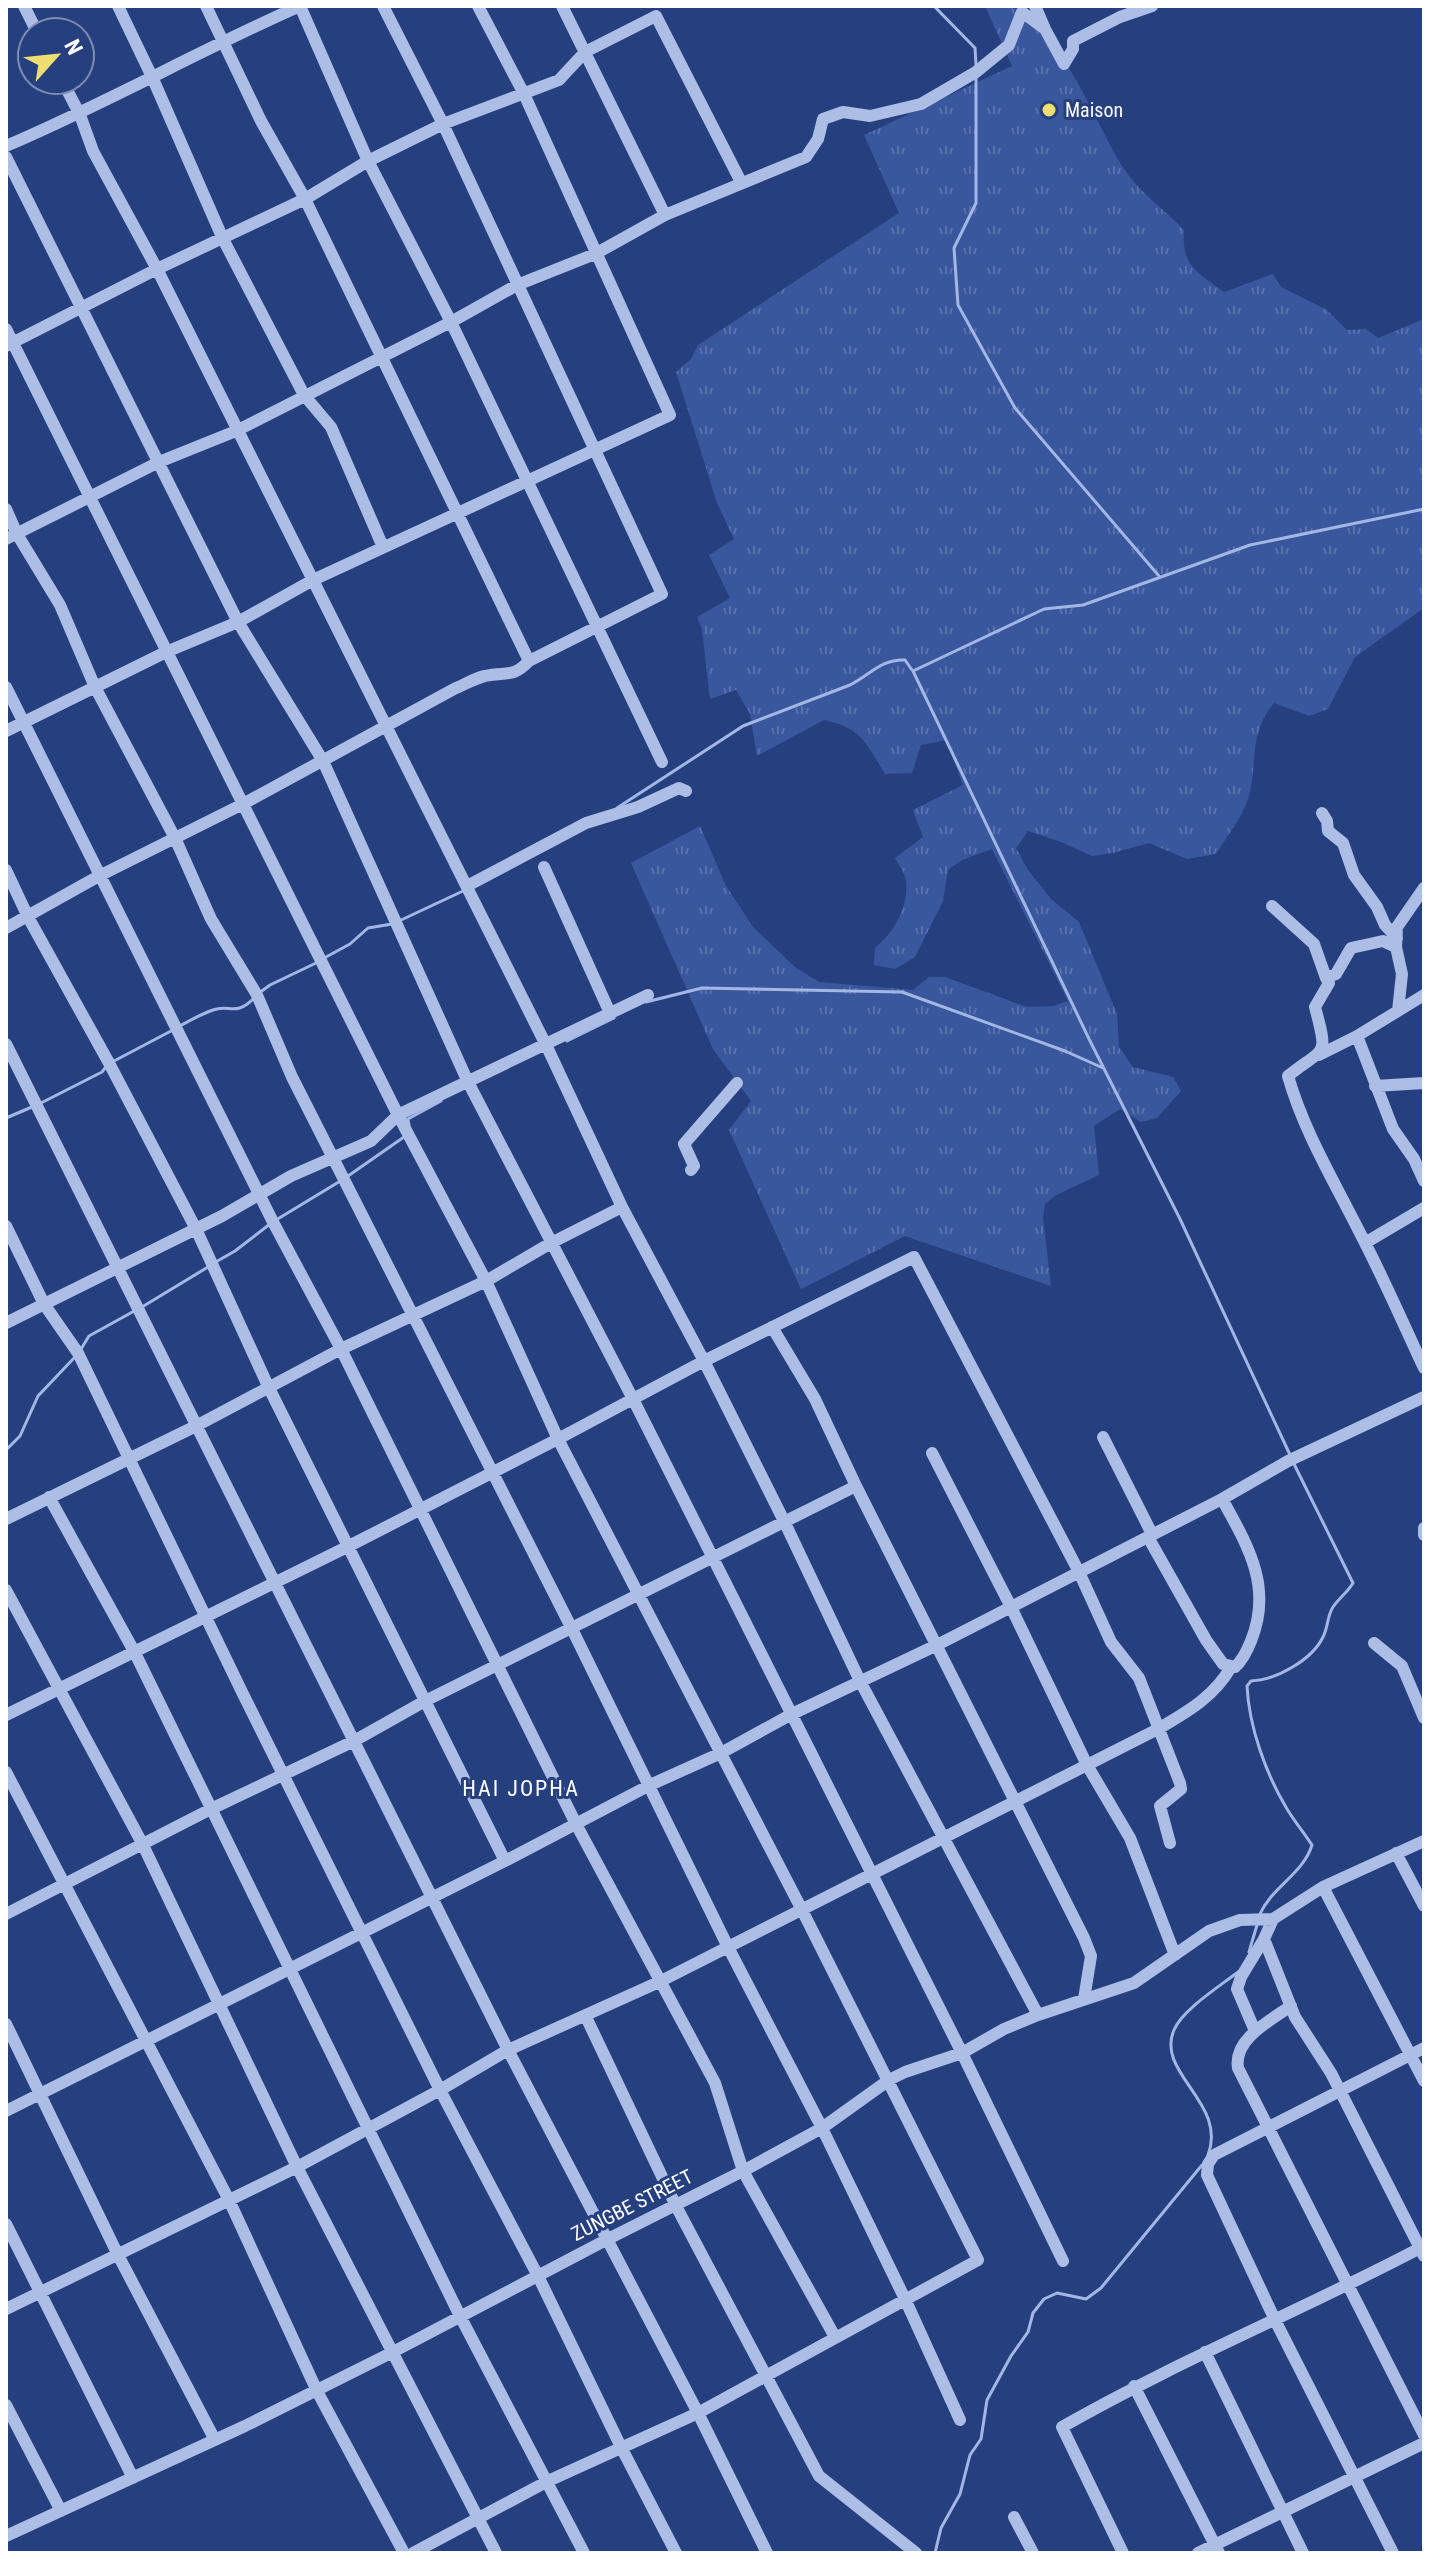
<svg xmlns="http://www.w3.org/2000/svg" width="1430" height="2559" viewBox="0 0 1430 2559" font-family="'Roboto Condensed',sans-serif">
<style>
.grass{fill:url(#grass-tufts)}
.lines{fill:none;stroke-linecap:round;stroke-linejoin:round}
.stream{stroke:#a1b7e6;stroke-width:3}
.minor{stroke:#acbee6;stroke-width:12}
.poi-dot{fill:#efdd71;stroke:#26407f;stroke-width:3}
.labels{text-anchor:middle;stroke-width:6;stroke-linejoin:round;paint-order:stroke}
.poi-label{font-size:20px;fill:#fff;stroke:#26407f;text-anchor:start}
.street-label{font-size:20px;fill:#fff;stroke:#26407f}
.neighbourhood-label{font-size:22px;letter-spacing:2px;fill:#fff;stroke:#26407f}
</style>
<defs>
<pattern id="grass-tufts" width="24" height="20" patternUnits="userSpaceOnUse" patternTransform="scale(2)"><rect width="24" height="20" fill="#3a579d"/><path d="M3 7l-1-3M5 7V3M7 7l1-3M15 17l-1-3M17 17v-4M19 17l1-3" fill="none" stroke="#5870ac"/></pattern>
</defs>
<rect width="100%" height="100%" fill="#26407f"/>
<!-- grass -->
<path class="grass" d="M985,6C993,6 1002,5 1010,7C1056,18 1098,129 1124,169C1140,193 1164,209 1184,230C1181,266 1198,273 1224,292L1273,274L1281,287L1327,310L1347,330L1366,329L1378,338L1424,319V608L1355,657L1328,709L1309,716L1274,703C1247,736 1259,763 1248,799C1242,818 1226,837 1216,854L1187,859L1149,843L1113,853L1092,856L1061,842L1028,831L1016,848L1028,870L1051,899L1079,922L1117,1014L1119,1047L1133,1067L1173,1077L1181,1091L1157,1118L1141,1122L1120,1109L1094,1126L1099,1175L1056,1195L1045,1204L1043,1217L1051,1286L905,1236L801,1289L729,1130L751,1101L713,1049L631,863L700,826L726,886L753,927L796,968L819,982L913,990L929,977H945L1027,1007L1053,1006L1068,1001L992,849L962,860L948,870L943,901L915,957L895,969L874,965L875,948C894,933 909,906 906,881C905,873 899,865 895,858L923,837L913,810L963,785L946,740L921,745L912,773L885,774C866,743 862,728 824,720L757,756L750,714L736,690L710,699L702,629L697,617L730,598L709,555L734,539L717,503L676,372L691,359L698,345L899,213L864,135L1012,66Z"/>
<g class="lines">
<!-- stream -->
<path class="stream" d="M934,6L975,48L976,65
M976,77V203L954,248L958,305L1015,408L1159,576
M617,808L743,726L850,685C870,675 881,659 905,660L912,670
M399,921L463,891
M326,957L350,944L368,928L392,924
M259,993L270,985L316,963
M646,1002L702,988L902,992L1065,1051L1103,1068
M178,1027C189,1021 201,1014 213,1010C229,1004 236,1017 254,998
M567,1041L614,1018
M114,1061L171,1031
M39,1104L102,1072L105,1068
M6,1118L32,1107
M409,1125L408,1119L441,1101
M348,1176L404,1137
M276,1220L342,1180
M214,1263L235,1251L270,1224
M142,1307L208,1267
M81,1349L89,1336L136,1310
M6,1450L20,1436L38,1396L74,1358
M1291,1457L1180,1219L1090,1041L913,671L1044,609L1083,605L1250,545L1424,509
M1260,1914C1272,1887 1303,1874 1312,1845C1304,1833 1295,1822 1287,1809C1266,1774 1249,1727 1247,1686L1251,1681C1276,1680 1312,1660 1323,1637C1328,1628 1327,1616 1333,1607C1339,1598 1347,1593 1353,1583L1294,1464
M1249,1952L1257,1925
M1208,2155C1228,2103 1155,2073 1174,2030C1182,2010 1220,1986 1238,1972
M935,2553L941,2528L960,2494L970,2455L981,2439L987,2400L1011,2356L1028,2332L1033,2313L1044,2299L1057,2293L1086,2299L1101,2288L1202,2165"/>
<!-- minor -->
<path class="minor" d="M24,6L37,32
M118,6L153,79L223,239L304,395L331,427L383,547
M206,6L261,121L305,199L529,661
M300,6L368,161L451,322L662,762
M562,6L665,215
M1035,6L1045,29
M62,80L80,115L93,151L157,269L548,1049L622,1207L704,1361L785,1523L860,1681L1038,2015
M6,146C107,103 200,50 300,6
M6,157L238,622L323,761L468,1082L633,1399L962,2053L1063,2261
M6,329L398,1115L486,1281L558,1439L801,1908L978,2260L698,2413L548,2481L413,2553
M6,346L157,269L305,199L368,161L443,124L559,80L585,52L656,16L741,182
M6,509L17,534L60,605L95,687L175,838L211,919L257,995L292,1077L572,1629L728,1947L822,2128L905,2299L960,2420
M6,539L159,462L236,431L451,322L517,285L595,254L665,215L806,157L818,139L823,119L843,112L870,116L921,104L976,72L1009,45L1022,12L1045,29L1064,64L1073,49V41L1120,17L1152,6
M6,687L273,1222L341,1349L576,1824L715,2083L743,2171L835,2337
M6,731L166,652L238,622L313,580L670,415L524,94L478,6
M1322,813L1327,821L1328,831L1343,843L1354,875L1377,907L1385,925L1397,938
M544,867L610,1013
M6,870L28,917L109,1063L196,1229L268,1386L505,1861
M467,886L586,823L638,807L679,788L686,791
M1424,888L1397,927L1396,947L1402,974L1398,1011L1357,1036L1393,1129L1414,1159L1424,1181
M1272,906L1314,944L1326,978
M6,928L99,876L243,804L454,689C464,685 475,678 485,676C505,671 512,679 529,661L662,594L443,124L383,6
M1396,947L1383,941L1351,948L1336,974L1326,978L1329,983L1315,1007C1329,1059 1325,1046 1288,1076C1304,1132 1334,1181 1360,1233C1383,1277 1403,1323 1424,1368
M1398,1011L1424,995
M6,1044L508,2050L698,2413L767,2553
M1319,1055L1357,1036
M1375,1086L1424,1083
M691,1170L694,1166L684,1144L737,1083
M6,1226L44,1304L78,1353L243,1694L440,2090L538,2276L621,2447L676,2553
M1365,1243L1424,1208
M6,1323L222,1216L291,1176L371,1141L398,1115L648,995
M772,1327L815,1399L856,1486L1084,1938L1091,1956L1084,1999
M1103,1437L1152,1534
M932,1453L1011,1607L1087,1765L1130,1838L1175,1955
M49,1497L135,1653L460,2316L584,2553
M6,1519L196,1426L341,1349L486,1281L551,1243L622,1207
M1424,1528V1535
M1148,1537L1206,1640L1223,1664L1235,1667C1243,1660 1247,1651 1251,1641C1273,1587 1248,1546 1222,1499
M6,1590L142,1843L297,2167L496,2553
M1374,1643L1402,1666L1424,1718
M6,1715L347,1547L558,1439L704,1361L914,1257L1079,1572L1111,1642L1139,1678L1180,1783L1181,1789L1160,1806L1170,1843
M6,1772L229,2200L317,2391L404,2553
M1396,1853L1424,1906
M1323,1887L1424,2081
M6,1914L211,1809L354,1741L425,1701L856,1486
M1264,1939L1295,2017L1331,2073L1424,2256
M1291,2006C1271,2020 1233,2039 1238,2068L1424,2435
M586,2017L676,2206L819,2476L916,2553
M6,2024L118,2255L215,2440
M1255,2031L1237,1989L1241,1977L1264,1939L1273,1919L1323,1887L1424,1841
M6,2111L505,1861L650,1785L721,1753L792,1714L937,1645L1222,1499L1288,1461L1424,1397
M6,2224L133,2478
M6,2309L297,2167L440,2090L508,2050L659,1982L1158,1729C1187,1712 1214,1697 1231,1667
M1205,2352L1303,2553
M1134,2386L1219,2553
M6,2405L61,2511
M1014,2517L1033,2553
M6,2536L245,2426L391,2353L608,2239L743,2171L822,2128L889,2080L905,2072L962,2053L1004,2029L1038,2015L1134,1983L1209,1931L1240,1920L1273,1919
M1123,2553L1062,2427C1179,2360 1305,2309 1424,2246
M1198,2553L1424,2443
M1393,2553L1275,2320L1207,2175L1208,2164L1214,2155L1424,2048"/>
</g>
<!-- markers -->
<circle class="poi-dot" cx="1049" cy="110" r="8"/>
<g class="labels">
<!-- poi labels -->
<g class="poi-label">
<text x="1065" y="117">Maison</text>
</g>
<!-- street labels -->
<g class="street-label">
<text transform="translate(632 2205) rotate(-27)" y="7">ZUNGBE STREET</text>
</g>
<!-- neighbourhood labels -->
<g class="neighbourhood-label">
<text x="521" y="1796">HAI JOPHA</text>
</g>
</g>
<!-- border -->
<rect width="1430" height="2559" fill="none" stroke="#ffffff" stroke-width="16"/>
<!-- north arrow -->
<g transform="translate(56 56) rotate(63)"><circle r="38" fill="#26407f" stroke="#7d8cb2" stroke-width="2"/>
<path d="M0-6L14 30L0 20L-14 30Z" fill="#efdd71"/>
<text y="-12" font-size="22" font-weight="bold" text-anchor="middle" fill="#ffffff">N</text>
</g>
</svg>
